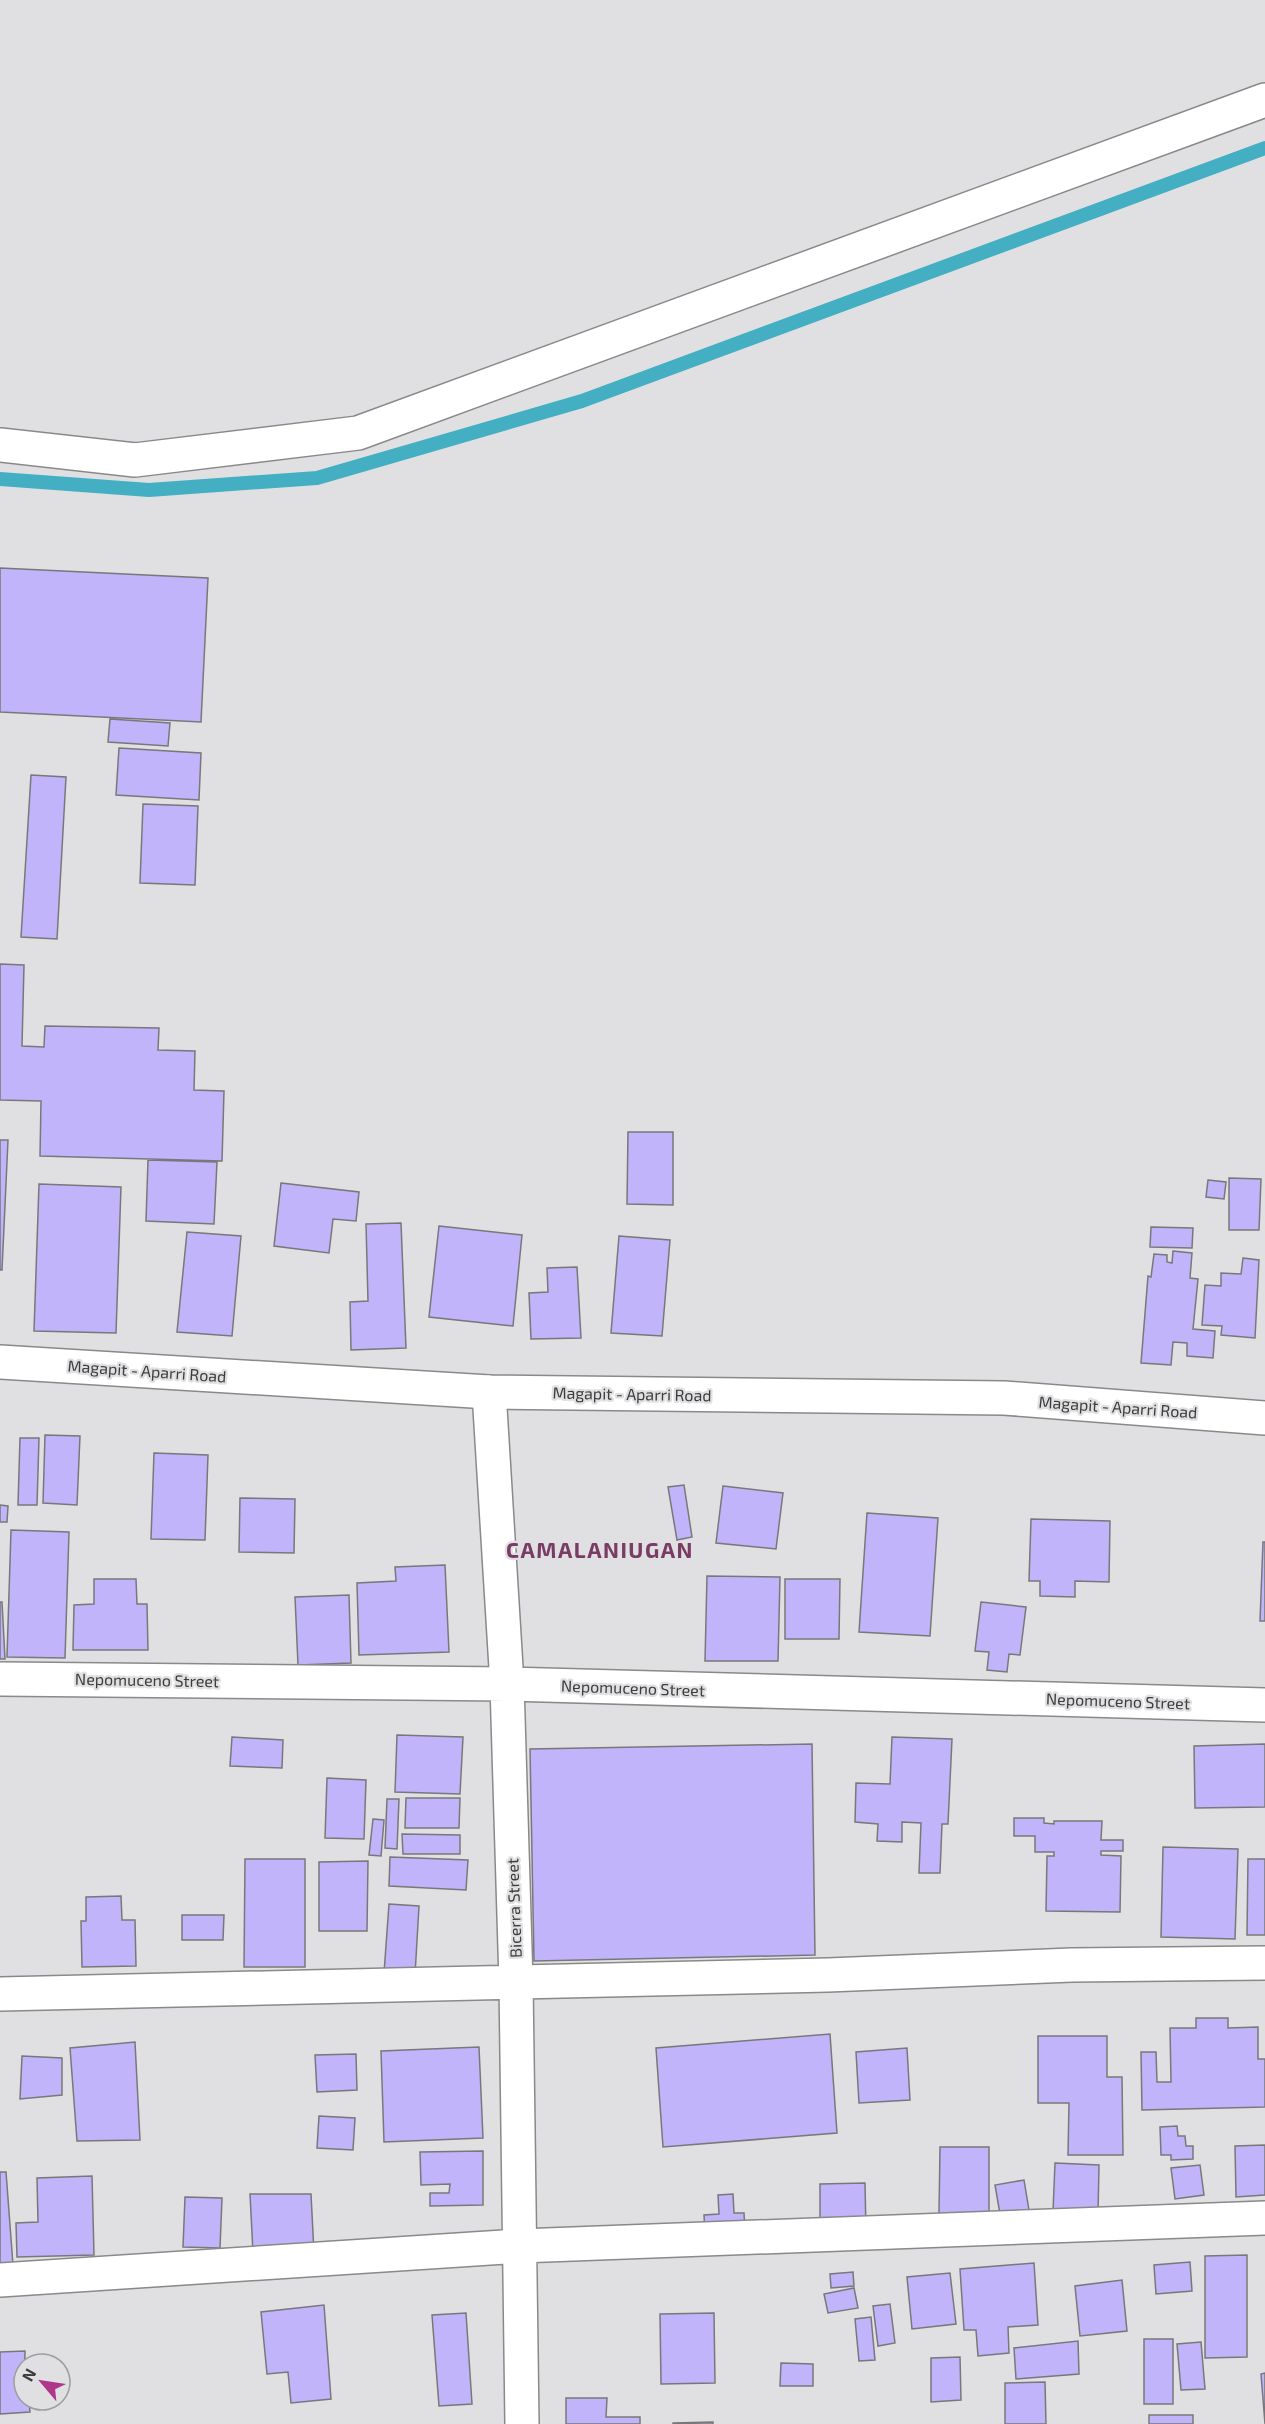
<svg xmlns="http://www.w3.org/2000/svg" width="1265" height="2424" viewBox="0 0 1265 2424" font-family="'Exo 2',sans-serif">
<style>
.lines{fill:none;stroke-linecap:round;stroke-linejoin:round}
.stream{stroke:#44afc3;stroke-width:14}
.building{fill:#c1b4fb;stroke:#78787a;stroke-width:1.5}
.minor-casing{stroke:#89898a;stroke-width:36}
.major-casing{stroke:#89898a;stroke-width:36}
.minor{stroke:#fff;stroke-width:33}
.major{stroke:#fff;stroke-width:33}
.labels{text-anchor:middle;stroke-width:4.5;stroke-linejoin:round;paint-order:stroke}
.street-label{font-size:16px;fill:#3c3c3d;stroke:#e0e0e2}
.district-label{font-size:22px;font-weight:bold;letter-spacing:1.5px;fill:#793c64;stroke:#e0e0e2}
</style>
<rect width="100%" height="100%" fill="#e0e0e2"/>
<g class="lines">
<!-- stream -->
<path class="stream" d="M0,479L149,490L317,478L582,401L1265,148"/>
</g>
<!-- building -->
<path class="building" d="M0,568L208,578L201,722L0,712Z
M110,719L170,723L168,746L108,742Z
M119,748L201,753L199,800L116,795Z
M31,775L66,777L57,939L21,937Z
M143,804L198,806L195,885L140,883Z
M0,964L24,965L22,1046L44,1047L45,1026L159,1028L158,1050L195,1051L194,1090L224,1091L222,1161L40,1156L41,1101L0,1100Z
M628,1132H673V1205L627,1204Z
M0,1140H8L2,1270H0Z
M148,1160L217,1162L214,1224L146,1221Z
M1229,1178L1261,1179L1259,1230H1229Z
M1208,1180L1226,1182L1224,1199L1206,1197Z
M281,1183L359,1192L356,1221L333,1219L329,1253L274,1246Z
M39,1184L121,1187L116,1333L34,1331Z
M401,1223L406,1348L351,1350L350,1302L368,1301L366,1224Z
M439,1226L522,1235L513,1326L429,1317Z
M1151,1227L1193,1228L1192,1248L1150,1247Z
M187,1232L241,1236L232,1336L177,1332Z
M619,1236L670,1240L662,1336L611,1333Z
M1173,1251L1192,1253L1190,1278L1198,1279L1193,1329L1215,1331L1213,1358L1187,1356V1343L1173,1342L1171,1365L1141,1363L1148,1276L1151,1277L1154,1254L1167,1255V1262L1172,1263Z
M1243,1258L1259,1260L1255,1338L1221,1335L1222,1326L1202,1325L1205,1285L1221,1286V1273L1241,1274Z
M577,1267L581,1338L531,1339L529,1293L548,1292L547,1268Z
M45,1435L80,1436L77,1505L43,1503Z
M20,1438H39L37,1505H18Z
M154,1453L208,1455L205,1540L151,1539Z
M684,1485L692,1537L677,1540L668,1487Z
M723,1486L783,1493L776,1549L716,1543Z
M240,1498L295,1499L294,1553L239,1552Z
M0,1505L8,1506L7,1522H0Z
M867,1513L938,1518L930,1636L859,1632Z
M1031,1519L1110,1521L1109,1582L1075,1581V1597L1040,1596V1581H1029Z
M11,1530L69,1532L65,1658L7,1657Z
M1263,1542H1265V1621H1260Z
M445,1565L449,1652L359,1655L357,1583L396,1581L395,1567Z
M707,1576L780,1577L778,1661H705Z
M94,1579H136L137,1604H147L148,1650H73L74,1605L94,1604Z
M785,1579H840L839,1639H785Z
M349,1595L351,1663L298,1665L295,1597Z
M0,1602H2L5,1659H0Z
M981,1602L1026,1607L1020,1655L1009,1654L1007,1672L987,1670L989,1652L975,1651Z
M397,1735L463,1737L460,1794L395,1792Z
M232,1737L283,1740L282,1768L230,1766Z
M892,1737L952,1739L948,1824H942L940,1873H919L921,1823L902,1822V1842L877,1841L878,1824L855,1822L856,1783L890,1784Z
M812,1744L815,1955L534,1961L530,1749Z
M1265,1744V1807L1195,1808L1194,1746Z
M327,1778L366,1780L364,1839L325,1838Z
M406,1798H460L459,1828H405Z
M387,1799H399L397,1849L385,1848Z
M1014,1818H1044V1823L1054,1824V1821H1102L1101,1840H1123V1851H1101V1855L1121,1856L1120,1912L1046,1911L1047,1856H1054V1852H1035V1836H1014Z
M373,1819L384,1820L381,1856L369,1855Z
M402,1834L460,1835V1854H403Z
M1163,1847L1238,1849L1235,1939L1161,1937Z
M390,1857L468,1860L466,1890L389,1886Z
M245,1859H305V1967H244Z
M1248,1859H1265V1935H1247Z
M368,1861L367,1931H319V1862Z
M121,1896L122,1920H135L136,1966L82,1967L81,1921H86V1897Z
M389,1904L419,1906L415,1975L384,1973Z
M182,1915H224L223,1940H182Z
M1196,2018H1228V2028L1258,2027V2059H1265V2107L1142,2110L1141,2052H1156L1157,2082H1171L1170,2028H1196Z
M830,2034L837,2133L663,2147L656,2048Z
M1038,2036H1107V2077H1122L1123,2155H1068L1069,2103H1038Z
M135,2042L140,2140L77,2141L70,2048Z
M479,2047L483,2138L384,2142L381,2051Z
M907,2048L910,2100L859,2103L856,2052Z
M356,2054L357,2090L317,2092L315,2055Z
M22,2056L62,2058V2095L20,2099Z
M319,2116L355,2118L353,2150L317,2148Z
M1177,2126L1178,2136H1185L1186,2146H1193V2159L1171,2160V2155H1161L1160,2127Z
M1265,2145V2195L1236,2197L1235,2146Z
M940,2147H989V2215L939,2214Z
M483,2151V2205L430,2206V2193H449L450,2184L421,2185L420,2152Z
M1055,2163L1099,2165L1098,2214L1053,2212Z
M1200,2165L1204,2195L1175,2199L1171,2168Z
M0,2172H6L13,2265L0,2266Z
M92,2176L94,2255L17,2257L16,2223L38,2222L37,2178Z
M1024,2180L1030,2216L1001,2220L995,2185Z
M865,2183L866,2232L820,2233V2184Z
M250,2194H311L314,2253H253Z
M733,2194L734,2213H744L745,2232L705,2235L704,2215L719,2214L718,2195Z
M185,2197L222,2198L220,2248L183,2247Z
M1247,2255V2357L1205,2358V2256Z
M1190,2262L1192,2291L1156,2294L1154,2265Z
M1034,2263L1038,2325L1008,2327L1009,2353L978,2356L976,2330H964L960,2269Z
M853,2272L854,2286L831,2288L830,2274Z
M950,2273L956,2324L912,2329L907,2277Z
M1122,2280L1127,2331L1080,2336L1075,2286Z
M854,2288L858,2308L828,2313L824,2294Z
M890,2304L895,2343L878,2346L873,2306Z
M324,2305L331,2399L291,2403L288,2372L267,2374L261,2312Z
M466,2313L472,2404L439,2406L432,2315Z
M714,2313L715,2383L661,2384L660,2314Z
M871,2317L875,2360L859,2361L855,2319Z
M1144,2339H1173V2404H1144Z
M1078,2341L1079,2374L1016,2379L1014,2348Z
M1201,2342L1205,2389L1181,2390L1177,2344Z
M25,2351L24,2400H29L30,2412L0,2414V2352Z
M960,2357L961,2400L931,2402V2358Z
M781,2363L813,2364V2386H780Z
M1265,2373V2424L1261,2374Z
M1045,2382L1046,2424H1005V2383Z
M566,2398H607L606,2417H640V2424H566Z
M1149,2415H1193V2424H1149Z
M713,2422V2424H673V2423Z"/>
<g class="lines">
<defs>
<path id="minor" d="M0,445L135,460L358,433L1265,100
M489,1392L507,1684L516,1982L522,2424
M0,1679L507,1684L1265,1705
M0,1994L828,1975L1072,1965L1265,1963
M0,2280L520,2246L1265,2218"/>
<path id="major" d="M0,1362L489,1392L1004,1398L1265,1418"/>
</defs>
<!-- minor casing -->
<use href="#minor" class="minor-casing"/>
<!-- major casing -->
<use href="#major" class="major-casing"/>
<!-- minor -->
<use href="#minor" class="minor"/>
<!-- major -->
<use href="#major" class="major"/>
</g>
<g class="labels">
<!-- street labels -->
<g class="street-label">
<text transform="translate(147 1371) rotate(4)" y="6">Magapit - Aparri Road</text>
<text transform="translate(632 1394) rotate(1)" y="6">Magapit - Aparri Road</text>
<text transform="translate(1118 1407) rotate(4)" y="6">Magapit - Aparri Road</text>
<text transform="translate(147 1680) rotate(1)" y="6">Nepomuceno Street</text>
<text transform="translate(633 1688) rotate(2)" y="6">Nepomuceno Street</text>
<text transform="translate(1118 1701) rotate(2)" y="6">Nepomuceno Street</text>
<text transform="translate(514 1908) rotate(-92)" y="6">Bicerra Street</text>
</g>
<!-- district labels -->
<g class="district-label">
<text x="600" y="1558">CAMALANIUGAN</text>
</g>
</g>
<!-- north arrow -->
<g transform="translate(42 2382) rotate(299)"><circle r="28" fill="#e0e0e2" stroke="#9e9ea0" stroke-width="1.5"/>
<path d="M0-4.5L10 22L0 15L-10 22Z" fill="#af368b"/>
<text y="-9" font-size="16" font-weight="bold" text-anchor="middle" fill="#3c3c3d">N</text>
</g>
</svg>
